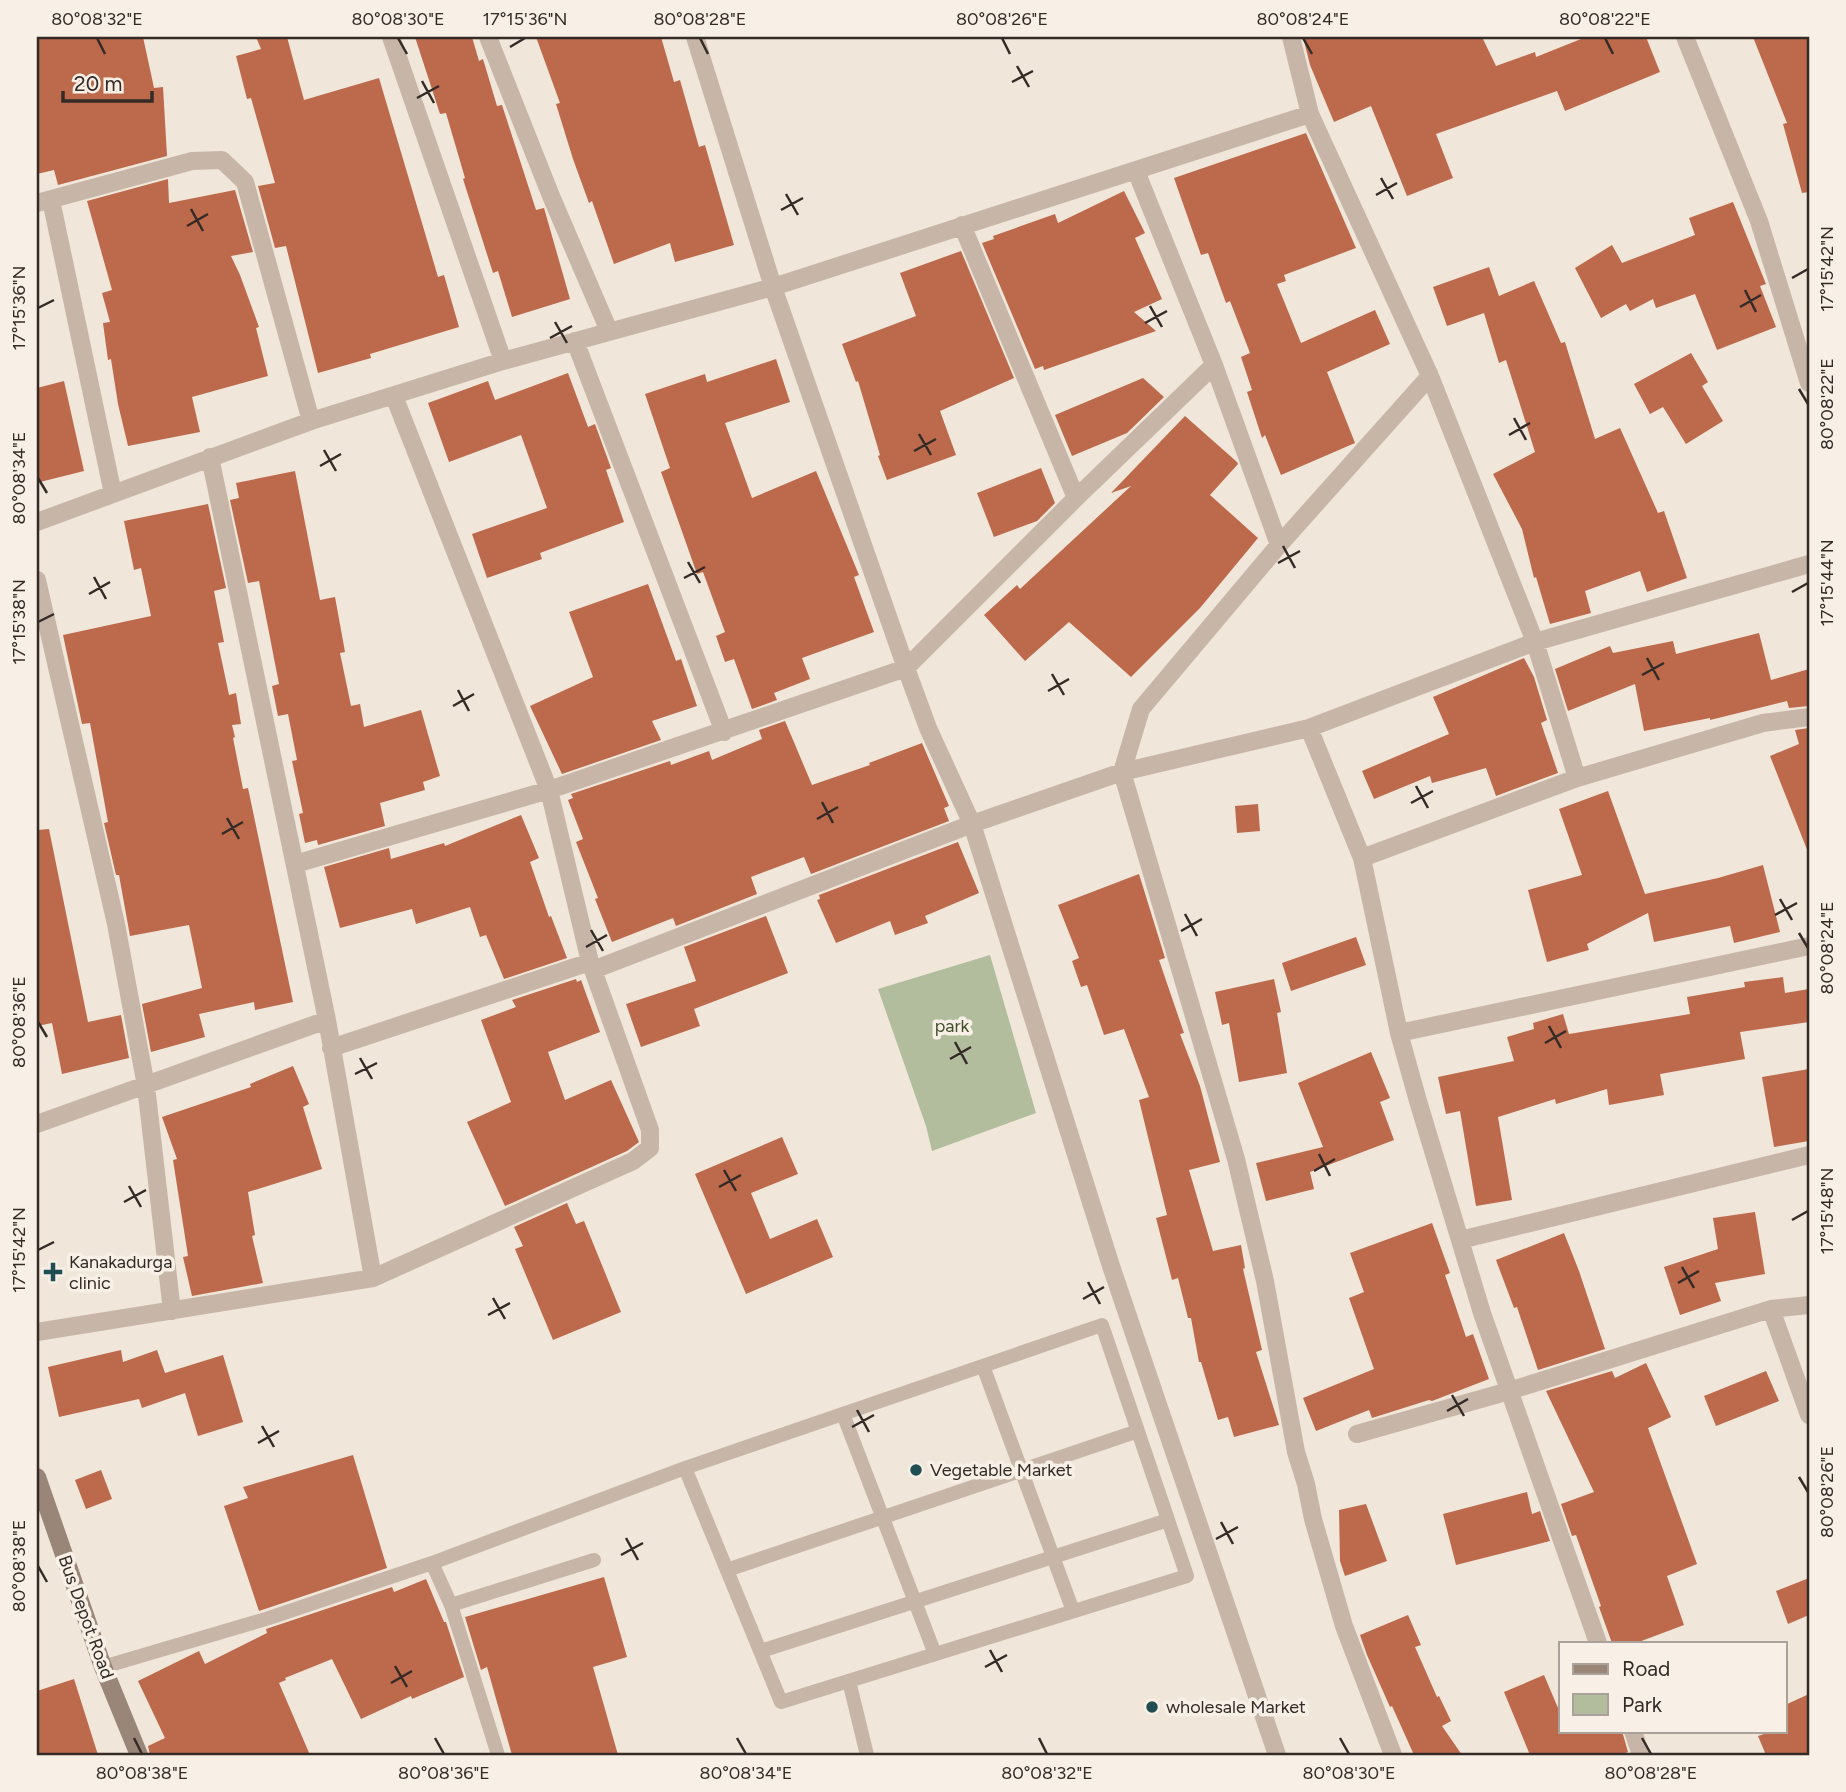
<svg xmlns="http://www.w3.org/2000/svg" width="1846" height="1792" viewBox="0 0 1846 1792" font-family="Figtree,sans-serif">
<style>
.green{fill:#b1bd9c}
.building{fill:#bd694b}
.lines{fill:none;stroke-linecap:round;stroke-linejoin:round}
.lane{stroke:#c7b6a7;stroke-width:14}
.street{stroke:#c7b6a7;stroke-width:18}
.secondary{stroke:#9a8679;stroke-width:18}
.ticks{fill:none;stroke:#342b27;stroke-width:2.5}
.poi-dot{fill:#204e52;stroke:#f8f0e6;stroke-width:2.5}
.labels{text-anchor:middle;stroke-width:7;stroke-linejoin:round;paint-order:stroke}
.park-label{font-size:18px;fill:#43502d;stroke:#f8f0e6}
.poi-label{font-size:18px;fill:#342b27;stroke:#f8f0e6;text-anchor:start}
.street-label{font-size:18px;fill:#342b27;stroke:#f8f0e6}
.neatline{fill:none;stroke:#342b27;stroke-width:2.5}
.ticks-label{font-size:18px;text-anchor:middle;fill:#342b27}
</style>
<rect width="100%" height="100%" fill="#f0e6da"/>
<!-- green -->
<path class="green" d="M990,955L1036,1113L932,1151L926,1126L878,989Z"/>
<!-- building -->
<path class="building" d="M37,37H143L154,88L163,87L167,156L58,185L54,170L37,174Z
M256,37H287L304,100L379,78L438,277L444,275L459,327L370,354L371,358L318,373L286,246L275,248L258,186L275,183L251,98L247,99L236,56L261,49Z
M415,37H472L479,61L483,59L497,106L502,105L536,210L544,208L570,299L512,317L498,271L493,273L463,179L465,178L446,113L440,114Z
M536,37H661L674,82L680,80L699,147L705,145L734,245L675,262L670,243L614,264L592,201L589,203L573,159L556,104L560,103Z
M1303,37H1482L1496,66L1535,52L1536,57L1586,37H1646L1660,72L1565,111L1557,91L1436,134L1453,178L1407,196L1371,106L1334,122L1310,65Z
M1753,37H1809V192L1802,193L1783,124L1787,123Z
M1306,133L1356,248L1284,275L1286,281L1277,284L1301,343L1375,310L1390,344L1327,372L1355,443L1281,475L1265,435L1262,438L1247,392L1252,390L1241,357L1250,353L1230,301L1226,303L1208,253L1201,255L1174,178Z
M168,179L169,203L235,190L253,252L231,256L240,275L259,327L256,328L268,376L192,397L200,432L128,446L118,404L111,359L108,360L103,323L110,322L102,293L112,290L87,201Z
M1124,191L1145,233L1135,238L1162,299L1134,312L1156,331L1044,370L1043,366L1035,369L982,243L994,239L993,236L1055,214L1058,223Z
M1733,202L1766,284L1760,286L1776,327L1717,350L1695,294L1656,308L1653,299L1630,311L1626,304L1601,318L1575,268L1612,245L1622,263L1695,235L1689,218Z
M961,251L1014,378L940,411L956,455L887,480L878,456L880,455L858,381L856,382L842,344L916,316L900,273Z
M1489,267L1499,296L1534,281L1561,343L1565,342L1595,439L1620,428L1658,513L1664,511L1687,578L1647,592L1640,571L1585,591L1591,613L1550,624L1536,577L1534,578L1522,529L1493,474L1535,452L1506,360L1499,363L1484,313L1447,326L1433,287Z
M1691,353L1708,382L1702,386L1723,421L1686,444L1663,407L1650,414L1634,384Z
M776,359L790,402L725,423L752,498L816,471L859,575L854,577L874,632L802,658L810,679L774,693L777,700L752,709L734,659L725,662L716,636L725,632L703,572L697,574L661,472L670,468L645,394L705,374L707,382Z
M568,373L588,427L595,424L611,468L606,470L624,522L540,553L542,559L487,578L472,534L547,508L521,435L449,462L428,403L488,381L495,400Z
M1143,378L1164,397L1127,433L1072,456L1055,415Z
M64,381L84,471L40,482L37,465V388Z
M1185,416L1237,462L1238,464L1210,495L1258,538L1200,608L1131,677L1069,622L1025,661L984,615L1017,585L1020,589L1131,486L1111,493Z
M1041,468L1055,503L1037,521L994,537L977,493Z
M295,471L320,600L335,597L345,652L340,653L351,706L360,704L364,727L421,710L440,776L423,782L425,790L380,803L385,826L318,845L317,840L305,843L299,814L303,813L292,761L297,760L288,714L278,716L272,686L279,684L259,581L248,583L230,500L239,498L236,483Z
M208,504L226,588L214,591L224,642L218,643L229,695L236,693L241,724L232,725L235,737L233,738L243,789L248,788L293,1002L255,1010L254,1002L199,1014L205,1037L151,1052L142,1004L202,988L189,925L130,936L119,875H116L104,823L108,822L90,723L82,724L63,635L151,616L141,568L134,570L124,521Z
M648,584L676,661L681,659L697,706L652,721L661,740L562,774L530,706L593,677L569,612Z
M1759,633L1771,680L1809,669V706L1789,708L1787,701L1710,720V718L1644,731L1635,684L1568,711L1555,669L1610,646L1613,653L1673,641L1676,654Z
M1524,658L1534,677L1547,720L1541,723L1558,773L1496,796L1486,768L1432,783L1430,776L1374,799L1362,771L1449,734L1433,697Z
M785,721L812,785L870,765L869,763L922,743L949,806L944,808L949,821L811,874L804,857L751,877L757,894L676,926L673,918L612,942L595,899L598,898L576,842L583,839L568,800L573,798L571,794L670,761L671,765L709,751L712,760L762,739L759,730Z
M1809,728V852H1808L1770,756L1799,744L1795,730Z
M1608,791L1645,894L1718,878L1763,865L1780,932L1734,943L1730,926L1654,942L1648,913L1587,944L1589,950L1547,962L1528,890L1582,875L1559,809Z
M1258,804L1260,831L1237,833L1235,806Z
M521,815L539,858L530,862L549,917L551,916L567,958L504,979L486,935L480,937L470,907L416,924L412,909L340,928L324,867L389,848L391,859L444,843L445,846Z
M49,829L88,1022L121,1015L129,1058L62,1074L52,1023L37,1026V830Z
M958,842L979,893L925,916L928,923L895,935L890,921L836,943L817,900L820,899L819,895Z
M1139,874L1165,958L1159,960L1184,1033L1180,1034L1200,1086L1220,1162L1189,1170L1213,1251L1241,1245L1245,1268L1243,1269L1262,1350L1256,1352L1279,1425L1234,1437L1228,1417L1218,1420L1201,1362H1199L1191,1318H1188L1178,1278L1172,1280L1156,1218L1167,1215L1139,1100L1149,1097L1124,1029L1104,1035L1087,985L1081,987L1072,961L1079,958L1058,905Z
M766,916L788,973L694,1009L700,1026L641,1047L626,1004L696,981L684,947Z
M1356,937L1366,965L1291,991L1282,963Z
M1783,977L1785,993L1809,989V1022L1740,1032L1745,1059L1660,1074L1664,1095L1609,1105L1607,1089L1556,1104L1555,1099L1498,1117L1512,1200L1476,1206L1460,1111L1446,1114L1438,1077L1514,1061L1507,1037L1534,1029L1533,1023L1563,1014L1569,1034L1690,1014L1687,997L1745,987L1744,982Z
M576,979L577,982L581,980L600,1032L548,1052L565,1100L611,1080L639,1142L627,1151L505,1206L467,1122L511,1102L481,1020L516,1007L512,1000Z
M1274,979L1281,1012L1277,1013L1287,1073L1239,1082L1229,1023L1222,1025L1215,992Z
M1371,1052L1390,1098L1380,1102L1394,1140L1310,1172L1314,1189L1266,1201L1256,1163L1323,1147L1298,1083Z
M293,1066L309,1104L303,1107L322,1169L248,1192L255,1235L252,1236L263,1283L192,1296L183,1257L188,1256L173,1160L177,1159L162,1117L251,1087L250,1084Z
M1809,1069V1141L1774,1147L1762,1077Z
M782,1137L798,1174L751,1193L770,1239L817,1219L833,1257L746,1294L695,1174Z
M567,1203L576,1224L584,1221L621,1312L553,1340L515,1249L523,1246L514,1227Z
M1755,1212L1765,1274L1715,1283L1721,1301L1680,1315L1664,1267L1718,1249L1713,1218Z
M1432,1223L1450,1273L1445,1275L1466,1337L1473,1334L1489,1379L1432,1401L1429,1400L1372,1418L1369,1410L1316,1431L1303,1398L1374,1369L1349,1298L1364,1292L1350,1253Z
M1564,1233L1579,1271L1605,1349L1538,1370L1517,1307L1514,1308L1496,1260Z
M121,1350L123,1362L157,1350L165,1373L223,1355L243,1422L198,1436L185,1393L142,1408L139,1399L59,1417L48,1367Z
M1646,1363L1671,1417L1648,1428L1697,1564L1667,1576L1684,1625L1636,1643H1612L1599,1607L1601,1606L1576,1535L1572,1536L1561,1504L1594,1492L1546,1391L1612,1371L1615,1378Z
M1766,1371L1779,1401L1716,1426L1704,1396Z
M353,1455L387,1568L259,1611L224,1506L248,1498L243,1487Z
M101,1470L112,1499L86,1509L75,1480Z
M1527,1492L1532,1514L1540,1511L1550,1541L1456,1565L1443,1514Z
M1366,1504L1387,1561L1345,1576L1340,1561L1339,1510Z
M604,1577L627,1657L593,1667L618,1755H512L487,1667L481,1670L465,1617Z
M1809,1578V1615L1788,1624L1776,1591Z
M426,1579L444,1622H446L464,1677L412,1699L411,1696L361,1719L332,1659L285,1678L286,1680L279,1683L310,1755H150L148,1746L165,1738L138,1681L199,1651L205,1664L267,1633L266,1629L392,1587L394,1592Z
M1408,1615L1421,1645L1415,1647L1437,1697L1439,1696L1451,1721L1442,1726L1462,1755H1414L1392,1706L1390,1707L1367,1655L1360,1635Z
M1544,1675L1561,1715V1731H1622L1628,1752L1620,1755H1530L1504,1692Z
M74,1679L98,1755H37V1691Z
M1809,1694V1755H1766L1758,1736L1773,1731H1785V1705Z"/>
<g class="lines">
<!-- lane -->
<path class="lane" d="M983,1366L1073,1611
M843,1414L935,1654
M432,1563L451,1605L498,1755
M727,1570L1138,1431
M451,1605L594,1560
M761,1651L1168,1520
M103,1667L269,1618L432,1563L685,1468L1102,1325L1187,1576L781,1702L685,1468
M849,1681L867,1755"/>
<!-- street -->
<path class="street" d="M391,37L503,361
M488,37L551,196L609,331
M695,37L773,287L906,668L928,728L972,824L1111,1266L1277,1755
M1685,37L1759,221L1809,383
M1310,114L1430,376L1535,642L1577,778
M1136,171L1214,365L1279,545
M51,200L113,494
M37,203L192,161L222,160L245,182L311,421
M962,225L1076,498
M575,341L724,732
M394,396L549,790L590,962
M210,457L327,1020L373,1278
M37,522L311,421L503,361L773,287L1310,114L1291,37
M37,580L116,924L146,1086L172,1311
M1309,728L1362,858L1399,1033L1418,1101L1482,1313L1598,1643
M1362,858L1577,778L1763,723L1809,717
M295,864L549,790L906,668L1076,498L1214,365
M1399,1033L1809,946
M331,1048L590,962L593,970L972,824L1122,772L1141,709L1279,545L1430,376
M37,1124L327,1020
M1460,1240L1809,1155
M1771,1309L1809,1415
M37,1332L373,1278L633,1161L650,1148V1130L593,970
M1357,1434L1509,1391L1771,1309L1809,1305
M1633,1731L1641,1755
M1393,1755L1344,1626L1313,1519L1306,1484L1296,1452L1265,1281L1236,1159L1122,772L1309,728L1535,642L1809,564"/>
<!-- secondary -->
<path class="secondary" d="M37,1477L103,1667L139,1755"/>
</g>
<!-- ticks -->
<path class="ticks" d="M97,38L105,54M398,38L407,54M700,38L708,54M1002,38L1010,54M1303,38L1312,54M1605,38L1613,54M510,47L525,38M1017,66L1029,87M422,81L434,103M1012,82L1033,71M417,98L439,86M1381,178L1393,199M786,194L798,215M1376,195L1397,183M191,209L203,231M781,210L803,198M187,226L208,214M1792,278L1808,269M1745,290L1756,312M1150,306L1162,327M1740,307L1761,295M38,308L54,300M555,322L567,343M1145,323L1167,311M550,338L572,326M1799,389L1808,404M1514,418L1526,440M919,434L931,455M1509,435L1530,423M324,450L336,471M914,451L936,439M320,466L341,454M38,478L47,493M1283,546L1295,568M688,562L700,583M1278,563L1300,551M94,577L106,599M684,578L705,567M1792,592L1808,583M89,594L110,582M38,622L54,614M1647,658L1659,680M1052,674L1064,695M1642,675L1664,663M458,690L469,711M1048,691L1069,679M453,706L474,694M1416,786L1428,808M822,802L833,823M1411,803L1433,791M227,818L239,839M817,819L838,807M222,834L243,822M1780,899L1792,920M1185,914L1197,936M1775,915L1797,903M591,930L603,951M1181,931L1202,919M1799,933L1808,948M586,947L607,935M38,1022L47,1037M1549,1026L1561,1048M955,1042L967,1064M1545,1043L1566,1031M360,1058L372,1079M950,1059L971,1047M355,1074L377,1063M1319,1154L1330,1176M724,1170L736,1191M1314,1171L1335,1159M129,1186L141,1207M719,1187L741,1175M124,1202L146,1190M1792,1220L1808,1211M38,1250L54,1242M1682,1267L1694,1288M1088,1282L1100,1304M1678,1283L1699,1271M493,1298L505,1319M1083,1299L1104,1287M488,1315L510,1303M1452,1395L1464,1416M857,1410L869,1432M1447,1411L1468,1399M262,1426L274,1447M852,1427L874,1415M258,1443L279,1431M1799,1477L1808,1492M1221,1522L1233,1544M626,1538L638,1560M1216,1539L1238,1527M621,1555L643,1543M38,1566L47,1582M990,1650L1002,1672M395,1666L407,1687M985,1667L1007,1655M391,1683L412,1671M134,1738L142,1754M435,1738L444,1754M737,1738L746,1754M1039,1738L1047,1754M1340,1738L1349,1754M1642,1738L1651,1754"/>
<!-- markers -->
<g class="poi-dot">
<path d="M49.5 1261.5h7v7h7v7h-7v7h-7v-7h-7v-7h7z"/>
<circle cx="916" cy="1470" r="7"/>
<circle cx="1152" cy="1707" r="7"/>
</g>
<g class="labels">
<!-- park labels -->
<g class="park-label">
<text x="952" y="1032">park</text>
</g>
<!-- poi labels -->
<g class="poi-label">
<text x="69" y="1268">Kanakadurga<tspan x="69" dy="21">clinic</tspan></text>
<text x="930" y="1476">Vegetable Market</text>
<text x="1166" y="1713">wholesale Market</text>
</g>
<!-- street labels -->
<g class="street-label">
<text transform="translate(86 1617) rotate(70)" y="6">Bus Depot Road</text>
</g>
</g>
<!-- border -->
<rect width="1846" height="1792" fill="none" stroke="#f8f0e6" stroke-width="77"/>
<!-- legend -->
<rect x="1559" y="1642" width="228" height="91" fill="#f8f0e6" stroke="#aaa19a" stroke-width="2"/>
<rect x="1573" y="1664" width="35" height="10" fill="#9a8679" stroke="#aaa19a" stroke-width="2"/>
<text x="1622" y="1676" font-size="21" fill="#342b27">Road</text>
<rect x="1573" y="1694" width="35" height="21" fill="#b1bd9c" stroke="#aaa19a" stroke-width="2"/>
<text x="1622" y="1712" font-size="21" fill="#342b27">Park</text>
<!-- scale -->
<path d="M63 91v10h89v-10" fill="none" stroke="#342b27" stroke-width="3.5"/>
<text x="74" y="91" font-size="21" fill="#342b27" stroke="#f8f0e6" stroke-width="5" paint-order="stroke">20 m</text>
<rect x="38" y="38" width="1770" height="1716" class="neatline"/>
<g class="ticks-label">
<text x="97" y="25">80°08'32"E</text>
<text x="398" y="25">80°08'30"E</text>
<text x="525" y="25">17°15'36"N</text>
<text x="700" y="25">80°08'28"E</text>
<text x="1002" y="25">80°08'26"E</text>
<text x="1303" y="25">80°08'24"E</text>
<text x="1605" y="25">80°08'22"E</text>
<text transform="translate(1827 269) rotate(-90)" y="6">17°15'42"N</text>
<text transform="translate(19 308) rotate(-90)" y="6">17°15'36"N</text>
<text transform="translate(1827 404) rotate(-90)" y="6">80°08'22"E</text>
<text transform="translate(19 478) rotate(-90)" y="6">80°08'34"E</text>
<text transform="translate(1827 583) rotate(-90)" y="6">17°15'44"N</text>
<text transform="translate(19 622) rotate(-90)" y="6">17°15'38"N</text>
<text transform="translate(1827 948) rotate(-90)" y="6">80°08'24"E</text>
<text transform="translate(19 1022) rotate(-90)" y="6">80°08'36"E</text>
<text transform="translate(1827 1211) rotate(-90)" y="6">17°15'48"N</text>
<text transform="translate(19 1250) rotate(-90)" y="6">17°15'42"N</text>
<text transform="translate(1827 1492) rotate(-90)" y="6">80°08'26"E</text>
<text transform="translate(19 1566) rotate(-90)" y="6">80°08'38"E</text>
<text x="142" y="1779">80°08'38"E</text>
<text x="444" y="1779">80°08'36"E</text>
<text x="746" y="1779">80°08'34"E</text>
<text x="1047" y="1779">80°08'32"E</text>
<text x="1349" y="1779">80°08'30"E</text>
<text x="1651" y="1779">80°08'28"E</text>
</g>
</svg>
